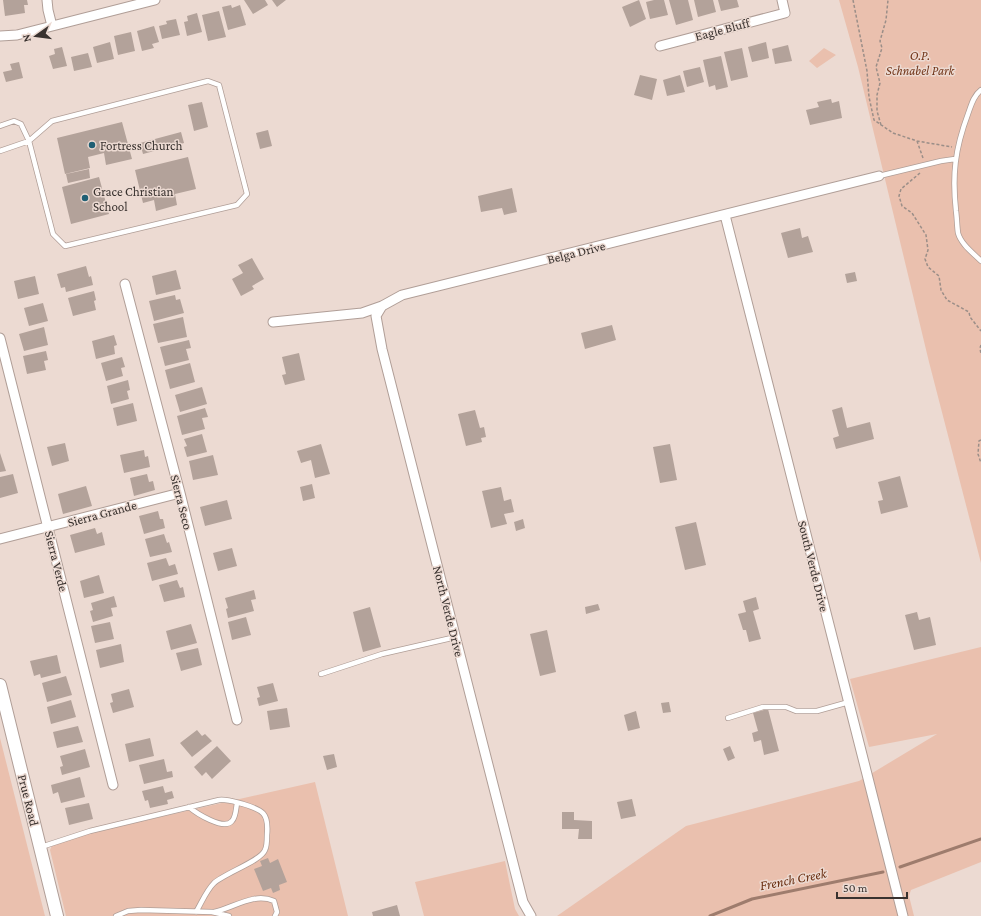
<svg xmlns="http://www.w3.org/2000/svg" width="981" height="916" viewBox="0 0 981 916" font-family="'Crimson Pro',serif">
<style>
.green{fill:#eac0ae}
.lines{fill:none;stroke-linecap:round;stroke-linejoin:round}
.stream{stroke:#9e7c6d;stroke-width:3}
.building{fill:#b3a29a}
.service-casing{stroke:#b09e97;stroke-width:6}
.minor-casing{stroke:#b09e97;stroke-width:11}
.secondary-casing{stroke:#b09e97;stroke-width:14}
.path{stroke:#9b8e88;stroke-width:1.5;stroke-dasharray:3 2;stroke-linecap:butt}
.service{stroke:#fff;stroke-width:4.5}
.minor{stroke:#fff;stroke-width:9}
.secondary{stroke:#fff;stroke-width:12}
.poi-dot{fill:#1f5f74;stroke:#ecdad2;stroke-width:1.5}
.labels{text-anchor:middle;stroke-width:3;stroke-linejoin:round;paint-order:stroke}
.street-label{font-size:13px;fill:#39322f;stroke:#ecdad2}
.park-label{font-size:13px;font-style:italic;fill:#73371b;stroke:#ecdad2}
.poi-label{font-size:13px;fill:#39322f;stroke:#ecdad2;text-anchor:start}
.water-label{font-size:14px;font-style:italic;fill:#6a2f11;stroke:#ecdad2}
</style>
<rect width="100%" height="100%" fill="#ecdad2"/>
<!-- green -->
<path class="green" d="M839,0H981V563L929,362L858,67Z
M824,48L836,55L817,68L809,61Z
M981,647V862L911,890L909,896L914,916H557L686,826L859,781L937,734L869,747L850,679Z
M0,738L45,916H0Z
M315,782L348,916H66L50,850L54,841Z
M505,861L515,909L519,916H424L415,882Z"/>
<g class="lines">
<!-- stream -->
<path class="stream" d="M900,867L981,839
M710,916L752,899L883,872"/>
</g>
<!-- building -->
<path class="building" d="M3,0H27L28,5H24L25,13L5,16Z
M244,0H265L268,5L253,14Z
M272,0H286L277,7Z
M639,0L646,19L630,27L622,7Z
M654,0H664L668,15L650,19L646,2Z
M669,0H688L693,20L676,25Z
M694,0H713L716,12L698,17Z
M718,0H737L739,7L721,11Z
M231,5L232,8L240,5L246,25L228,30L222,7Z
M219,11L226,37L208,41L202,15Z
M197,13L202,32L187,36L184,22L188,21L187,16Z
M176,19L180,35L162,39L159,26L167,24L166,21Z
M154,26L159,42L152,44L154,48L142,51L137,31Z
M131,32L135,51L118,55L114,36Z
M110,42L114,59L97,63L93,47Z
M766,42L769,58L752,62L748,47Z
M788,45L792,61L775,64L772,49Z
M62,47L67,66L53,69L49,56L55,54L54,49Z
M742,48L748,77L731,81L724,52Z
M88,53L92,67L74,71L71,57Z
M721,56L728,87L716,90L715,85L709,87L703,60Z
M19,62L23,78L6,82L3,72L12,70L10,64Z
M700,67L704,82L687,87L683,71Z
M640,75L657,79L652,100L634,95Z
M680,75L685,92L667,96L663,80Z
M831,99L832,103L839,101L842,118L810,125L806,110L819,107L817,102Z
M202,102L208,127L194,131L188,105Z
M122,122L132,159L106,165L104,153L88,157L90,168L65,174L57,138Z
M268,130L272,146L260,149L256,133Z
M181,132L184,143L143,154L140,143Z
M188,157L196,189L175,194L177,205L156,211L154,200L143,203L135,170Z
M89,169L90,178L68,183L66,174Z
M99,177L109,214L71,224L62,187Z
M512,188L517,212L504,215L502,208L481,212L478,196Z
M800,228L802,238L808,236L813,252L788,258L781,233Z
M252,258L264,279L252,286L254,289L241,296L232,279L243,273L238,265Z
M86,266L89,277L91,276L93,285L66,292L65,287L61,288L57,274Z
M176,270L181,289L156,295L152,276Z
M855,272L857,281L847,283L845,274Z
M35,276L39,294L18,299L14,281Z
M94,291L96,300L94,301L96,310L73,316L68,298Z
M175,295L176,300L180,299L184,313L154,321L149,301Z
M43,303L48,321L29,326L24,308Z
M183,317L187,337L158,343L153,324Z
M612,325L616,340L585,349L581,333Z
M44,327L48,345L24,351L19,334Z
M114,335L117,345L114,346L115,354L96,359L92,341Z
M189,340L191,348L186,349L189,360L165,366L160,347Z
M46,351L48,360L44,361L46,370L27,374L23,356Z
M299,353L305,380L285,385L282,375L286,374L282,357Z
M122,357L125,367L121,368L123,376L106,381L101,363Z
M190,363L195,382L170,389L165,370Z
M128,380L130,390L127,391L129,399L111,404L107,386Z
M202,387L207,404L180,412L175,395Z
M133,403L137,421L117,426L113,408Z
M842,407L847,428L870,422L874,439L836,449L833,438L839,436L832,410Z
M205,408L208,417L202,418L205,429L182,435L177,416Z
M475,410L480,428L484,427L486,437L481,438L482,442L466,446L458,414Z
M202,434L207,452L187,457L184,447L187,446L184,439Z
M65,443L69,461L52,466L47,447Z
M321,444L330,474L315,478L311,460L301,463L297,451Z
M670,444L677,480L660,483L653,447Z
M144,450L145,457L148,456L150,467L124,473L120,455Z
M0,453L6,471L0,472Z
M213,455L218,475L193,480L189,461Z
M13,474L18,493L0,498V477Z
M147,474L149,482L153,481L155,490L134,496L130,478Z
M900,476L908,507L881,514L878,501L883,500L878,482Z
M312,484L315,498L303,501L300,487Z
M86,486L92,506L63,514L58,494Z
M501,487L504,501L511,499L514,512L504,514L507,524L491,528L482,491Z
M227,500L232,519L205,526L200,507Z
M158,511L160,519H163L165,528L144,534L139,516Z
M523,519L525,528L516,531L514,522Z
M696,522L706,565L685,570L675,527Z
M95,528L97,534L102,532L105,545L75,553L70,535Z
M164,534L167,543L169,542L172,552L150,557L145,539Z
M232,548L237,566L218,571L213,553Z
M166,558L169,566L175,564L178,574L152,581L147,563Z
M99,575L104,593L84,598L80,581Z
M177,580L180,588L183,587L185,597L164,602L159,585Z
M254,590L256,599L251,600L254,611L228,618L226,609L228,608L225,598Z
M114,596L117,607L111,608L113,616L93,622L90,611L93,610L91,603Z
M756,597L759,609L753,611L761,639L749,642L746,630H743L738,614L746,612L743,601Z
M598,604L600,610L586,614L585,607Z
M370,607L381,647L363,652L353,612Z
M917,612L919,620L930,617L936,645L914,650L905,615Z
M246,617L251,635L232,640L228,622Z
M110,622L114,639L95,643L91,626Z
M191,624L197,643L171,650L166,631Z
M547,630L556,672L540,676L530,634Z
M121,644L124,662L100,668L96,650Z
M198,648L202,665L181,671L176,653Z
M57,655L61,673L41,678L40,674L34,676L30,661Z
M66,676L72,695L47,702L42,683Z
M273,683L278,701L259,706L257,698L260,697L257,687Z
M129,689L134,707L113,713L110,703L113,702L111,694Z
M71,700L76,717L51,724L47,707Z
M669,702L671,712L663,713L661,703Z
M287,708L290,727L270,730L267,711Z
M768,709L779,751L764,755L761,740L754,742L752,733L758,731L753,713Z
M636,711L640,728L628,731L624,715Z
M78,726L83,742L57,748L53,732Z
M197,730L202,736L205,734L212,741L192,757L180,743Z
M150,738L154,756L129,762L125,744Z
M217,746L231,761L212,779L206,772L202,776L194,767Z
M730,746L735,758L728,761L723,749Z
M85,749L90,767L62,775L60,767L63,766L60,756Z
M334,754L337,767L327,770L323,756Z
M164,759L167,772L172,771L173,777L144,784L139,765Z
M80,777L85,797L61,803L58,792L53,794L51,785Z
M163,786L165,793L172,791L174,798L167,800L168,804L150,808L148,800L145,801L142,791Z
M632,799L636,816L621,819L617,802Z
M89,803L93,819L69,825L65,808Z
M562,812H574V820L592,821V839H578L579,829H562Z
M268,858L270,863L278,859L287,882L279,885L280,890L273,893L271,888L263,891L254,869L262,866L260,861Z
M397,905L400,916H373L372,912Z"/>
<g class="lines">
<defs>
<path id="service" d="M981,90C973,96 971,106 968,114C955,149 952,175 956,211C957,218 957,226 958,233C961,244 973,253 981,261
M0,126L14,121L21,124L29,141L53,234L65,246L237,205L247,194L219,85L208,81L52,121L29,141L0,151
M879,176L941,161L955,159
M321,674L382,654L456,637
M728,718L763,707H786L796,711H817L849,702
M189,807C196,813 224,831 232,821C236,817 236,808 237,803
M41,847L90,831L219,800C227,799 235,802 243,804C263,810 269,813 267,835C267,840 267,846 265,850C261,861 225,873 214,883C206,891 202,902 196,912
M214,912C233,908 254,892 274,901L277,912L275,916
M116,916L128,911L141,910L212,912L229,916"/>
<path id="minor" d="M47,0L48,10L52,26
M0,36L17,35L155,0
M660,46L785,13L782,0
M725,215L903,916
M125,284L180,493L237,720
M382,306L376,316L382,349L523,902L531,916
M273,322L362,313L382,306L402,295L879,176
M0,338L113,785
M0,539L180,493"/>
<path id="secondary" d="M0,685L57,916"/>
</defs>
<!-- service casing -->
<use href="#service" class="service-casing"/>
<!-- minor casing -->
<use href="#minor" class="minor-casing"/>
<!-- secondary casing -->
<use href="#secondary" class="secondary-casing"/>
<!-- path -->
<path class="path" d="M853,0L867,71L869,97L874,120L893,133L917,141L952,147
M881,125L877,111V95L880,83L876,67L882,48L880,41L886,20L888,0
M917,141L923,158
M920,173L901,189L899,196L902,206L912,213L926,235L928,250L925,259L928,267L939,276L941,290L947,300L969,312L970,317L981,331
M981,345L980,348L981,354
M981,440L979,441L978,454L981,463"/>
<!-- service -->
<use href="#service" class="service"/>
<!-- minor -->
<use href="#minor" class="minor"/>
<!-- secondary -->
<use href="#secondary" class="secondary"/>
</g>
<!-- markers -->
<g class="poi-dot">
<circle cx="92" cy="145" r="4"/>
<circle cx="85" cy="198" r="4"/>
</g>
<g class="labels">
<!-- street labels -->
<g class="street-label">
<text transform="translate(722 29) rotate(-15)" y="5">Eagle Bluff</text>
<text transform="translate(576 252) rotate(-14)" y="5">Belga Drive</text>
<text transform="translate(182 502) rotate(76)" y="5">Sierra Seco</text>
<text transform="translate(102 513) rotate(-15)" y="5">Sierra Grande</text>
<text transform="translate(57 561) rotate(76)" y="5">Sierra Verde</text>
<text transform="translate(814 566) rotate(76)" y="5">South Verde Drive</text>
<text transform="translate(449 611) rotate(76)" y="5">North Verde Drive</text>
<text transform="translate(29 800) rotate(76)" y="5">Prue Road</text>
</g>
<!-- park labels -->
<g class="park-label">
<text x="920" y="60">O.P.<tspan x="920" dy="15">Schnabel Park</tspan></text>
</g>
<!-- poi labels -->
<g class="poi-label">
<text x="100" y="150">Fortress Church</text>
<text x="93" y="196">Grace Christian<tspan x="93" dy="15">School</tspan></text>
</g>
<!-- water labels -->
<g class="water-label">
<text transform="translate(793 879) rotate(-11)" y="5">French Creek</text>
</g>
</g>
<!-- north arrow -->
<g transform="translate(36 36) rotate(256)" stroke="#ecdad2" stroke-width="3" paint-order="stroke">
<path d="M0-3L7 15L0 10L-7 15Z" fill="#39322f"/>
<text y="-6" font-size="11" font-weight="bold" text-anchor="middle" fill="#39322f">N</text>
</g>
<!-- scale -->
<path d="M837 892v6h70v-6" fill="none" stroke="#39322f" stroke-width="2"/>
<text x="843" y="892" font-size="12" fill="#39322f" stroke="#ecdad2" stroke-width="3" paint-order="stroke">50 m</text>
</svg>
